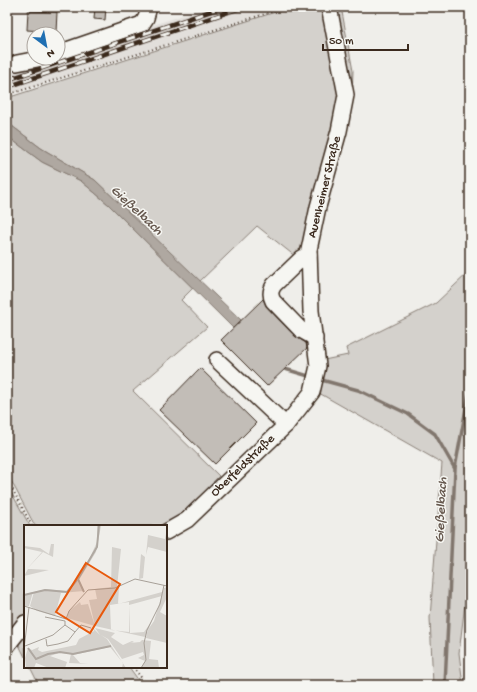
<svg xmlns="http://www.w3.org/2000/svg" width="477" height="692" viewBox="0 0 477 692" font-family="'Gochi Hand',sans-serif">
	<style>
		.built { fill: #e2dfdb }
		.green { fill: #d4d1cc; stroke: #887e75 }
		.water { fill: #afa8a1; stroke: #81766d }
		.lines { fill: none; stroke-linecap: round; stroke-linejoin: round }
		.stream { stroke: #81766d; stroke-width: 3.5 }
		.building { fill: #c2bdb7; stroke: #3b2a1e }
		.minor-casing { stroke: #3b2a1e; stroke-width: 18 }
		.path { stroke: #3b2a1e; stroke-width: 2; stroke-dasharray: 1 3; stroke-linecap: butt }
		.minor { stroke: #f6f6f2; stroke-width: 15 }
		.rail-casing { stroke: #3b2a1e; stroke-width: 4.5 }
		.rail { stroke: #f6f6f2; stroke-width: 3; stroke-dasharray: 9; stroke-linecap: butt }
		.labels { text-anchor: middle; dominant-baseline: central; stroke-width: 3; stroke-linejoin: round; paint-order: stroke }
		.street-label { font-size: 13px; fill: #3b2a1e; stroke: #f6f6f2 }
		.water-label { font-size: 14px; font-style: italic; fill: #64564c; stroke: #f6f6f2 }
		.inset-river { fill: none; stroke: #afa8a1; stroke-width: 2 }
		.inset-road { fill: none; stroke: #a7a098; stroke-width: 1 }
		.view { fill: #e8590c; fill-opacity: 0.15; stroke: #e8590c; stroke-width: 2 }
		.inset-edge { fill: none; stroke: #3b2a1e; stroke-width: 2 }
	</style>
	<rect width="100%" height="100%" fill="#efeeea"/>
	<filter id="ink" filterUnits="userSpaceOnUse"><feTurbulence type="fractalNoise" baseFrequency=".025" numOctaves="2"/><feDisplacementMap in="SourceGraphic" scale="8" xChannelSelector="R" yChannelSelector="G"/><feConvolveMatrix kernelMatrix="1 2 1 2 8 2 1 2 1" color-interpolation-filters="sRGB"/></filter>
	<g filter="url(#ink)">
		<!-- built -->
		<path class="built" d="M208,7H287L7,95V73Z"/>
		<!-- green -->
		<g class="green">
			<path d="M291,7H322L341,90L335,136L304,241L296,257L257,226L199,282L95,180L41,148L12,126L7,120V98Z"/>
			<path d="M337,7H359L342,12L353,71L352,98Z"/>
			<path d="M7,136L42,162L81,181L108,204L193,288L181,300L207,327L133,391L219,476L213,482L218,486L188,514L166,526H35L7,473Z"/>
			<path d="M470,271V562L459,653L463,685H433L430,618L442,463L319,393L324,360L348,355L346,348L436,303Z"/>
			<path d="M7,485L30,526H25V618L7,638Z"/>
			<path d="M25,627V657L15,637Z"/>
			<path d="M30,667H129L142,685H39Z"/>
		</g>
		<!-- water -->
		<path class="water" d="M7,120L12,126L41,148L95,180L241,320L233,328L108,204L81,181L42,162L7,136Z"/>
		<g class="lines">
			<!-- stream -->
			<g class="stream">
				<path d="M285,369L312,377"/>
				<path d="M318,379L358,390L408,414L435,434L455,469L445,685"/>
				<path d="M455,468L470,387"/>
			</g>
		</g>
		<!-- building -->
		<g class="building">
			<path d="M95,7H106L105,20L94,19Z"/>
			<path d="M28,11L57,12L56,32L27,30Z"/>
			<path d="M263,299L267,307L295,336L306,343L307,348L267,386L221,340Z"/>
			<path d="M200,368L256,423L215,464L159,410Z"/>
		</g>
		<g class="lines">
			<!-- minor casing -->
			<g class="minor-casing">
				<g id="minor">
					<path d="M58,53L142,24L146,18L149,7"/>
					<path d="M17,63L43,58"/>
					<path d="M309,254L302,258L274,285C270,291 270,295 273,301L301,330L315,338"/>
					<path d="M217,360L286,425"/>
					<path d="M166,532L187,520L286,425L312,392L318,366L311,311L309,250L318,207L339,131L346,95L329,7"/>
					<path d="M7,646L25,623"/>
				</g>
			</g>
			<!-- path -->
			<g class="path">
				<path d="M7,95L287,7"/>
				<path d="M7,479L32,526"/>
				<path d="M133,667L147,685"/>
			</g>
			<!-- minor -->
			<use href="#minor" class="minor"/>
			<!-- rail casing -->
			<g class="rail-casing">
				<g id="rail">
					<path d="M7,80L223,7"/>
					<path d="M7,87L243,7"/>
				</g>
			</g>
			<!-- rail -->
			<use href="#rail" class="rail"/>
		</g>
	</g>
	<g class="labels">
		<!-- street labels -->
		<g class="street-label">
			<text transform="translate(325 187) rotate(-76)">Auenheimer Straße</text>
			<text transform="translate(243 466) rotate(-44)">Oberfeldstraße</text>
		</g>
		<!-- water labels -->
		<g class="water-label">
			<text transform="translate(136 211) rotate(43)">Gießelbach</text>
			<text transform="translate(442 510) rotate(-87)">Gießelbach</text>
		</g>
	</g>
	<!-- overview -->
	<g transform="translate(24 525)">
		<rect width="143" height="143" fill="#efeeea"/>
		<path d="M73,0L77,1L72,27L55,55L60,66L37,68L31,91L13,86L6,81L10,67L22,64L43,66L62,41L73,17ZM143,3V27L124,22L122,30L124,10L141,14ZM27,19H30L29,32L19,27L2,45L18,27L0,23V21L16,23L25,29ZM88,22L97,24L93,62L95,61L94,79L138,67V71L105,80L106,108L120,107L128,96L121,112L71,101L65,75L73,74L71,64L87,62ZM105,77V107L87,105L86,80ZM117,29L121,32L119,53L115,54ZM4,44H7L25,45L0,51ZM143,62V72L136,87L143,91V118L122,113L123,106L130,96L140,63ZM9,67L5,81H0V70ZM56,77L57,80L64,79L71,101L43,93L45,86ZM69,103L76,110L71,103L91,108L87,112L99,120L108,116L110,117L106,118L116,117L118,115L127,116L125,134L134,135L135,143H117L121,136L114,133L120,130L119,127L98,134L84,114L77,110L83,114L102,143H98L99,138L86,122L49,130L56,138L64,139L45,138L47,129L35,128L26,131L43,137L41,143H25L12,138L10,143L2,142L1,133L4,123L8,125L15,122L14,125L18,127L52,120L55,114L70,106Z" fill="#d4d1cc" fill-rule="evenodd"/>
		<path class="inset-river" d="M60,67L54,54L73,22L75,0M0,70L21,65L43,67L53,55M4,123L12,134L24,129L36,127L49,129L87,121"/>
		<path class="inset-road" d="M0,81L42,94L45,86L64,65L91,63L111,54L143,61M41,100L51,107L57,100L67,103M22,114L23,121L34,119L44,116L51,107M1,121L29,110L41,100V96L21,92M0,124L5,82M117,143L122,135L120,118L123,105L136,79L140,60"/>
		<path class="view" d="M62,38L96,59L66,108L32,87Z"/>
		<rect width="143" height="143" class="inset-edge"/>
	</g>
	<!-- margin -->
	<rect width="477" height="692" fill="none" stroke="#f6f6f2" stroke-width="24"/>
	<rect x="12" y="12" width="453" height="668" fill="none" stroke="#3b2a1e" stroke-width="1.5" filter="url(#ink)"/>
	<!-- north arrow -->
	<g transform="translate(46 46) rotate(148)"><circle r="19" fill="#f6f6f2" stroke="#aba49d"/>
	<path d="M0-3L7 15L0 10L-7 15Z" fill="#1f6fb2"/>
	<text y="-6" font-size="11" font-weight="bold" text-anchor="middle" fill="#3b2a1e">N</text>
	</g>
	<!-- scale -->
	<path d="M323 44v6h85v-6" fill="none" stroke="#3b2a1e" stroke-width="2"/>
	<text x="329" y="44" font-size="12" fill="#3b2a1e" stroke="#f6f6f2" stroke-width="3" paint-order="stroke">50 m</text>
</svg>
